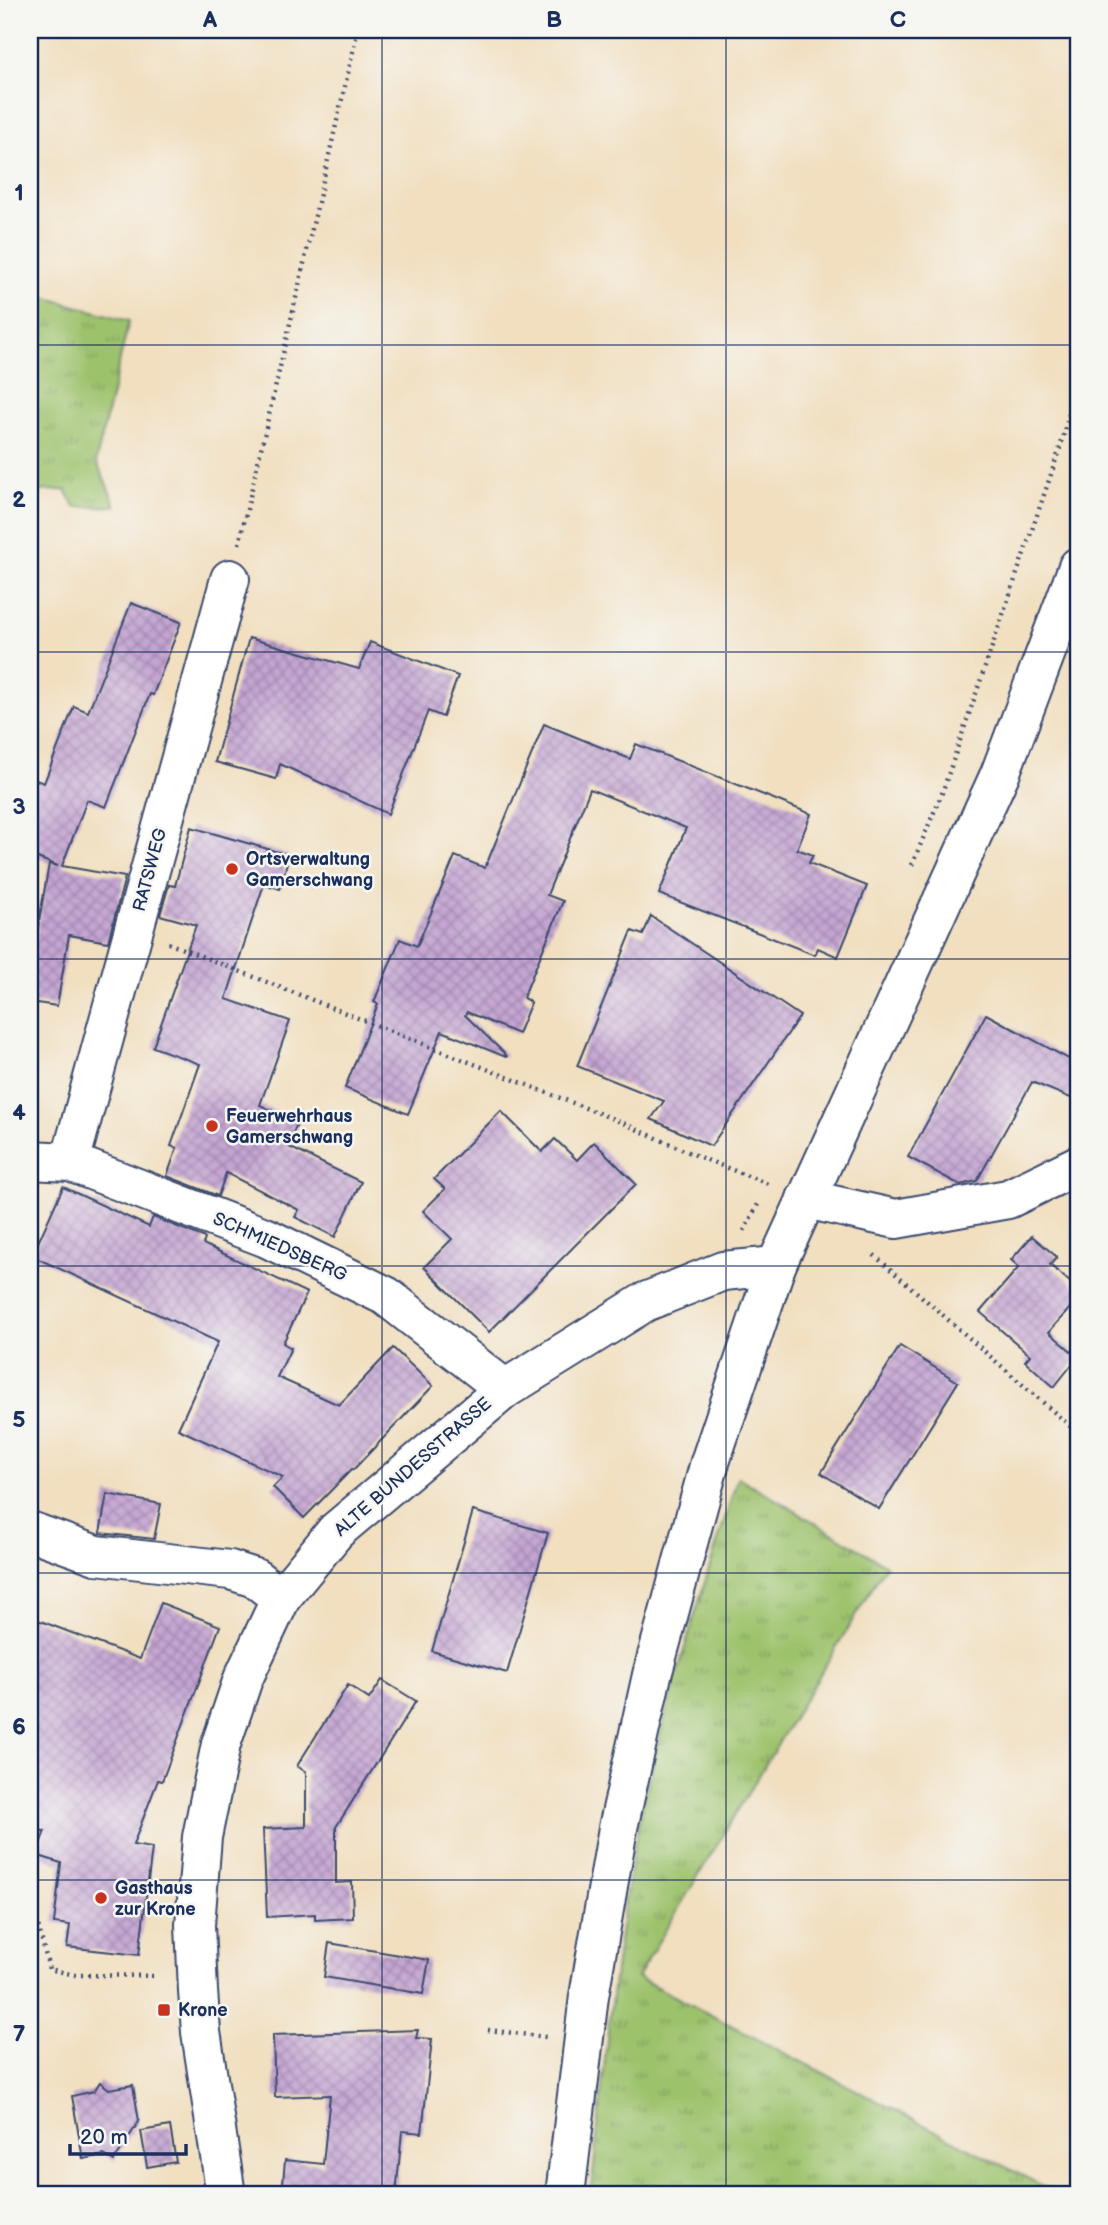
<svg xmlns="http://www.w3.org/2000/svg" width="1108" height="2225" viewBox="0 0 1108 2225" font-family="'Balsamiq Sans',sans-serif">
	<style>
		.grass { fill: url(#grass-tufts); stroke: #5c7865; stroke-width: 2 }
		.building { fill: url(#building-cross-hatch) }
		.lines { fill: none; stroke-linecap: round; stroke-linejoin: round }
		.minor-casing { stroke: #3b496d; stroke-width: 42 }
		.major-casing { stroke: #3b496d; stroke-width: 42 }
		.path { stroke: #3b496d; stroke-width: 4.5; stroke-dasharray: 2 5; stroke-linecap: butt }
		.minor { stroke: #fff; stroke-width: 38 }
		.major { stroke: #fff; stroke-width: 38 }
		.grid { fill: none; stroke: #1b2f5e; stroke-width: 2; stroke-opacity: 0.55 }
		.poi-dot { fill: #c8321e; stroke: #f6f6f2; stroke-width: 2.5 }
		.labels { text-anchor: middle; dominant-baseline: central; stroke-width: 5; stroke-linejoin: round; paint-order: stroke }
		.poi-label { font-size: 18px; font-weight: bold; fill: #1b2f5e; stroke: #f6f6f2; text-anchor: start }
		.street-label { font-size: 18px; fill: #1b2f5e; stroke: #f6f6f2 }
		.neatline { fill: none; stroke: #1b2f5e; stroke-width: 2.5 }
		.grid-label { font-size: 23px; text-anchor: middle; font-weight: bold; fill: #1b2f5e }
	</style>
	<defs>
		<pattern id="grass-tufts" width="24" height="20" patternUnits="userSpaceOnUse" patternTransform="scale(1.75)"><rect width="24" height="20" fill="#9dc26c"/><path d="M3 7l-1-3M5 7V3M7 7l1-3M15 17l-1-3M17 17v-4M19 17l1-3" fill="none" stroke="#7f9e5c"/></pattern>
		<pattern id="building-cross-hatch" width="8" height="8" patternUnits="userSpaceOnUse" patternTransform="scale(1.75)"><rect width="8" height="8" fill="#c5a5d2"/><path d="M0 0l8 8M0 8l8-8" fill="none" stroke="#9f87ae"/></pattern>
	</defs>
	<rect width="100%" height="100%" fill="#f6f6f2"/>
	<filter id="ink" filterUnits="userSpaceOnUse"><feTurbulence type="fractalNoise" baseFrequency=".0143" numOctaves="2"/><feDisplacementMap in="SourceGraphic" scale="14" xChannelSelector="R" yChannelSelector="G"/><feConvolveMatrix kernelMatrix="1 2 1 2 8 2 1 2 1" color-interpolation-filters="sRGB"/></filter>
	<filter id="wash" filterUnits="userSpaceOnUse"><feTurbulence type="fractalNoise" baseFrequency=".00686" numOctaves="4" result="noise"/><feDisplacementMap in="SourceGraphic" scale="28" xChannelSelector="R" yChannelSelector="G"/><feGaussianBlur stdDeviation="1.57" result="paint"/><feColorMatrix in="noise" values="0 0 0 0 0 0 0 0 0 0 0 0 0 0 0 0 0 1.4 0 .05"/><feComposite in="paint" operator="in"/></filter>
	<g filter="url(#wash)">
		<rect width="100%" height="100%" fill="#f1dfc0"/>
		<!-- grass -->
		<g class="grass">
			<path d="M30,293L129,321L96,461L116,506L75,507L66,490L30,491Z"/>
			<path d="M738,1477L886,1565L637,1977L1060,2195H591C604,2074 613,1953 637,1833C662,1712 701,1595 738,1477Z"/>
		</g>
		<g id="blocks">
			<!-- building -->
			<g class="building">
				<path d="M131,603L181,622L153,695L150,694L106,807L87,800L62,866L125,877L108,942L69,935L57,1006L30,1002V973L49,864L58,866L30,855V778L44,783L74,706L88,712Z"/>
				<path d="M249,638L359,669L370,642L458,676L443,717L428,711L388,814L280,764L276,779L215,762Z"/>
				<path d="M544,724L630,759L636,744L811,814L797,849L813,855L809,863L867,886L838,957L818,948L815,955L659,894L686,828L590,789L547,895L563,901L523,998L531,1002L518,1034L467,1012L465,1015L507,1056L506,1057L442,1031L408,1114L345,1088L378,1004L374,1002L400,939L417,946L455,856L485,868Z"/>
				<path d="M191,827L289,855L280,889L264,884L226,999L290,1021L260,1105L298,1122L287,1146L361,1182L335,1237L295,1217L299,1210L226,1173L218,1196L167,1176L177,1148L171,1146L200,1064L153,1047L196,925L160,915L169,885L175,886Z"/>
				<path d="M651,916L800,1016L711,1146L651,1119L664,1101L577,1066L632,931L643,935Z"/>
				<path d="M986,1014L1078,1064V1101L1032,1082L977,1181L960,1185L908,1157Z"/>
				<path d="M501,1111L542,1152L555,1139L577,1160L594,1142L636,1184L489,1332L424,1267L452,1239L423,1211L445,1189L434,1179Z"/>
				<path d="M63,1187L149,1227L153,1217L203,1237L205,1239L203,1244L307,1293L283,1343L291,1348L277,1377L339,1405L393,1348L433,1386L353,1470L352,1469L304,1518L273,1487L283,1477L178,1429L218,1342L32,1256Z"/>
				<path d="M1032,1236L1057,1257L1050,1265L1078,1289V1299L1049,1332L1078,1357L1054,1387L1025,1361L1030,1355L980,1312L1019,1267L1011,1260Z"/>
				<path d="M900,1346L958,1382L879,1509L821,1473Z"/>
				<path d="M107,1494L161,1504L154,1539L100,1533Z"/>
				<path d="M473,1511L548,1533L507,1673L432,1651Z"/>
				<path d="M161,1603L220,1626L162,1781L158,1780L133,1845L152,1848L139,1955L67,1947L70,1925L54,1923L61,1863L36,1855L45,1831L30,1830V1617L140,1659Z"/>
				<path d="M382,1680L416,1701L336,1827V1883L352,1882L353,1918L315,1920V1914L267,1917L263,1829L306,1827V1772L297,1766L348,1685L369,1699Z"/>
				<path d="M329,1943L429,1960L423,1994L324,1977Z"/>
				<path d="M418,2030L416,2038L432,2039L422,2133L402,2131L396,2195H282L285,2160L323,2164L330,2095L275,2097L273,2035Z"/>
				<path d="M100,2082L109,2089L133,2085L139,2121L114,2161L104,2155L83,2159L72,2096L94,2091Z"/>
				<path d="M170,2126L176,2162L147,2167L141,2131Z"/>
			</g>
		</g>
	</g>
	<g filter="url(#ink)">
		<use href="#blocks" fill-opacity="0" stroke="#3b496d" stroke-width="2"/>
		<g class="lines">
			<!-- minor casing -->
			<g class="minor-casing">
				<g id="minor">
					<path d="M30,1160L70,1162L267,1238L386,1296L505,1389"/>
					<path d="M70,1162L230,579"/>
					<path d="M806,1199L896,1219L1008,1199L1078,1165"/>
					<path d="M30,1531L96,1555L230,1570L255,1578L281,1598"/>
					<path d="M226,2195L201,2032L198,1991L195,1925L202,1837L221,1744L243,1679L281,1598L336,1531L505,1389L645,1302L723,1271L776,1266"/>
				</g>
			</g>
			<!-- major casing -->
			<g class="major-casing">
				<path id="major" d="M565,2195L589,1996L618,1828L652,1675L710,1462L776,1266L1000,774L1078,567"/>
			</g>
			<!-- path -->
			<g class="path">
				<path d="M239,544L358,30"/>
				<path d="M912,865L942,793L1060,448L1078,380"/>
				<path d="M168,943L616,1120L702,1158L768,1184"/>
				<path d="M744,1231L758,1204"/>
				<path d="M874,1255L1078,1433"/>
				<path d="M30,1892L49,1969L75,1975L158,1976"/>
				<path d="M488,2030L546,2037"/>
			</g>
			<!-- minor -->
			<use href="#minor" class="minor"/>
			<!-- major -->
			<use href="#major" class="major"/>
		</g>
	</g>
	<!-- grid -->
	<path class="grid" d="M382,30V2195M726,30V2195M30,345H1078M30,652H1078M30,959H1078M30,1266H1078M30,1573H1078M30,1880H1078"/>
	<!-- markers -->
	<g class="poi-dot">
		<circle cx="232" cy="869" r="7"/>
		<circle cx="212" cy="1126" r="7"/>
		<circle cx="101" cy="1898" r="7"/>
		<rect x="157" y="2003" width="14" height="14" rx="3.5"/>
	</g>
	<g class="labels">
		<!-- poi labels -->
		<g class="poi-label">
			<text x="246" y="859">Ortsverwaltung<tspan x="246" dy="21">Gamerschwang</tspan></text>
			<text x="226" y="1116">Feuerwehrhaus<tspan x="226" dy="21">Gamerschwang</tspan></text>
			<text x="115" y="1888">Gasthaus<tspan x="115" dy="21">zur Krone</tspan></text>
			<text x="178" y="2010">Krone</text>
		</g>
		<!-- street labels -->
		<g class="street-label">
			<text transform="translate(150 870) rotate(-75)">RATSWEG</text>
			<text transform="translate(280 1247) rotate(24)">SCHMIEDSBERG</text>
			<text transform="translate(413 1467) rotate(-41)">ALTE BUNDESSTRASSE</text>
		</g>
	</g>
	<!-- margin -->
	<rect width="1108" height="2225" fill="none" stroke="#f6f6f2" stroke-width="77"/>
	<!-- scale -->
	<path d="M70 2144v10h116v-10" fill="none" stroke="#1b2f5e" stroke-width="3.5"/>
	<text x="80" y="2144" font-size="21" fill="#1b2f5e" stroke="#f6f6f2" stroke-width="5" paint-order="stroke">20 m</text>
	<rect x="38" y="38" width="1032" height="2148" class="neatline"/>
	<g class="grid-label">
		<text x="210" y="27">A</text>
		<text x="554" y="27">B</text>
		<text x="898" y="27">C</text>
		<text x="19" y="200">1</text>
		<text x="19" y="507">2</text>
		<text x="19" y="814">3</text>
		<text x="19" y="1120">4</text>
		<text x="19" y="1427">5</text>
		<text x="19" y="1734">6</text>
		<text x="19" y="2041">7</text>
	</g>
</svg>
